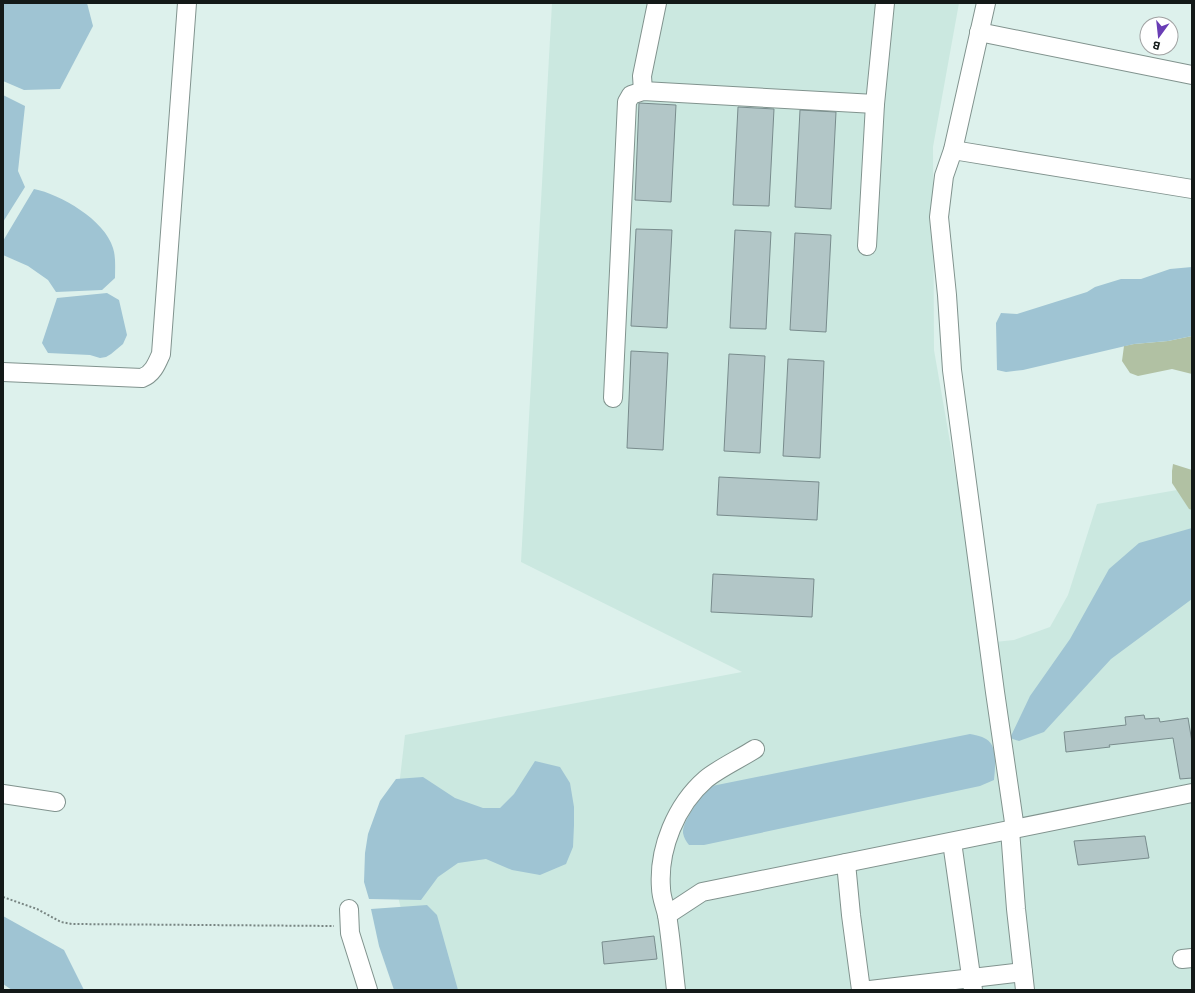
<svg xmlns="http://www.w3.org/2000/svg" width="1195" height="993" viewBox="0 0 1195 993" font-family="'IBM Plex Sans',sans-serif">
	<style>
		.built { fill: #cbe8e0 }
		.green { fill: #b1c1a3 }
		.water { fill: #9fc4d3 }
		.building { fill: #b2c6c7; stroke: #798c8d }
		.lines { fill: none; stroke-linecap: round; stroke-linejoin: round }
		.minor-casing { stroke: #81938e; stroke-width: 20 }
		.path { stroke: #788582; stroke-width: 2; stroke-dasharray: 2 2; stroke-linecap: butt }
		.minor { stroke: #fff; stroke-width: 18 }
	</style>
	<rect width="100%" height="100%" fill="#ddf1ec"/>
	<!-- built -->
	<path class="built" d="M552,3H959L933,147L934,350L985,643L1014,640L1050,627L1068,595L1097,504L1177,490L1192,489V990H421L390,864L405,735L742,672L521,562Z"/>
	<!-- green -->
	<g class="green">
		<path d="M1192,336V374L1172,369L1138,376L1130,373L1122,361L1124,346L1134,344L1168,341Z"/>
		<path d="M1173,464L1192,470V510L1189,509L1172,483V471Z"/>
	</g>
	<!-- water -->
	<g class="water">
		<path d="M3,3H87L93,26L60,89L24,90L3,81Z"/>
		<path d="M3,95L25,106L18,171L25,187L3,222Z"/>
		<path d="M34,189C60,194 105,220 113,248C116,257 115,268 115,278L102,290L56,292L48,280L28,266L3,255V241Z"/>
		<path d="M1192,267V336L1168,341L1134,344L1023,370L1006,372L997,370L996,323L1001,313L1017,314L1087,292L1095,287L1121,279H1141L1170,269Z"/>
		<path d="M107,293L119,300L127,335L123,344L111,354L106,357L100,358L90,355L48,353L42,343L57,298Z"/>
		<path d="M1192,528V599L1111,659L1044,732L1019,741L1010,738L1030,696L1070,639L1109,569L1139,543Z"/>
		<path d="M970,734C975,735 981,736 986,739C998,745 995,769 994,780L980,786L704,845H689C686,841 684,838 683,833C682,821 701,798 707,787Z"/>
		<path d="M535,761L560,767L570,783L574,807V825L573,847L566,864L540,875L512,870L486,859L458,863L438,877L421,900L369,899L364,882L365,853L368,834L380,801L396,779L423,777L455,798L483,808H500L514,794Z"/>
		<path d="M427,905L437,915L458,990H394L379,946L371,909Z"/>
		<path d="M3,916L64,950L84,990H12L3,984Z"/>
	</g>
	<!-- building -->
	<g class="building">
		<path d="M639,103L676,105L671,202L635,200Z"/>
		<path d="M738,107L774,109L769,206L733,205Z"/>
		<path d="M800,110L836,112L831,209L795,207Z"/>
		<path d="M636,229L672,230L667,328L631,326Z"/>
		<path d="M735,230L771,232L766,329L730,328Z"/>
		<path d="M795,233L831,235L826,332L790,330Z"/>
		<path d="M631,351L668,353L663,450L627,448Z"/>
		<path d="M729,354L765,356L760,453L724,451Z"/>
		<path d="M788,359L824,361L820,458L783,456Z"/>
		<path d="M719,477L819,482L817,520L717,515Z"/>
		<path d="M713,574L814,579L812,617L711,612Z"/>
		<path d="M1144,715L1145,719L1159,718L1160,722L1188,718L1192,742V778L1180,779L1173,738L1109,745L1110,747L1066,752L1064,732L1126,725L1125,717Z"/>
		<path d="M1145,836L1149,858L1078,865L1074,841Z"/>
		<path d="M654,936L657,959L604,964L602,942Z"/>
	</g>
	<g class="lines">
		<!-- minor casing -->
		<g class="minor-casing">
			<g id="minor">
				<path d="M986,3L953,150L944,176L939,217L947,295L952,370L995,692L1015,829"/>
				<path d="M979,32L1192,75"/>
				<path d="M643,91L642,76L657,3"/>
				<path d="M953,150L1192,189"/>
				<path d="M867,246L875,104L885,3"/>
				<path d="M3,372L142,378C153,374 157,363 161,354L187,3"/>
				<path d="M613,398L627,102L631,95L643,91L875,104"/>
				<path d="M3,794L56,802"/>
				<path d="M1010,830L1016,909L1025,990"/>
				<path d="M952,842L973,990"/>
				<path d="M846,863L851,915L861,990"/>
				<path d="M349,909L350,933L368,990"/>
				<path d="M667,915L702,892L1192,793"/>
				<path d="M1182,959L1192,958"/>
				<path d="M676,990C673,965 671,939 667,915C665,906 661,897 661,888C658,849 676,805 706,779C718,769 741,758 755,749"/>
				<path d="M870,990L1023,972"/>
			</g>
		</g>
		<!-- path -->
		<path class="path" d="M3,897L37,909L61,922L72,924L334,926"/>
		<!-- minor -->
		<use href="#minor" class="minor"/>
	</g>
	<!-- border -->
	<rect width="1195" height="993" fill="none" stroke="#131918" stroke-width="8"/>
	<!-- north arrow -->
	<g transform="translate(1159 36) rotate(195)"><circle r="19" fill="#ffffff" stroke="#a1a3a3"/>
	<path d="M0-3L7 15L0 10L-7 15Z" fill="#693db5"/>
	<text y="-6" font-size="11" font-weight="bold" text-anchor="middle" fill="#131918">B</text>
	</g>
</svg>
